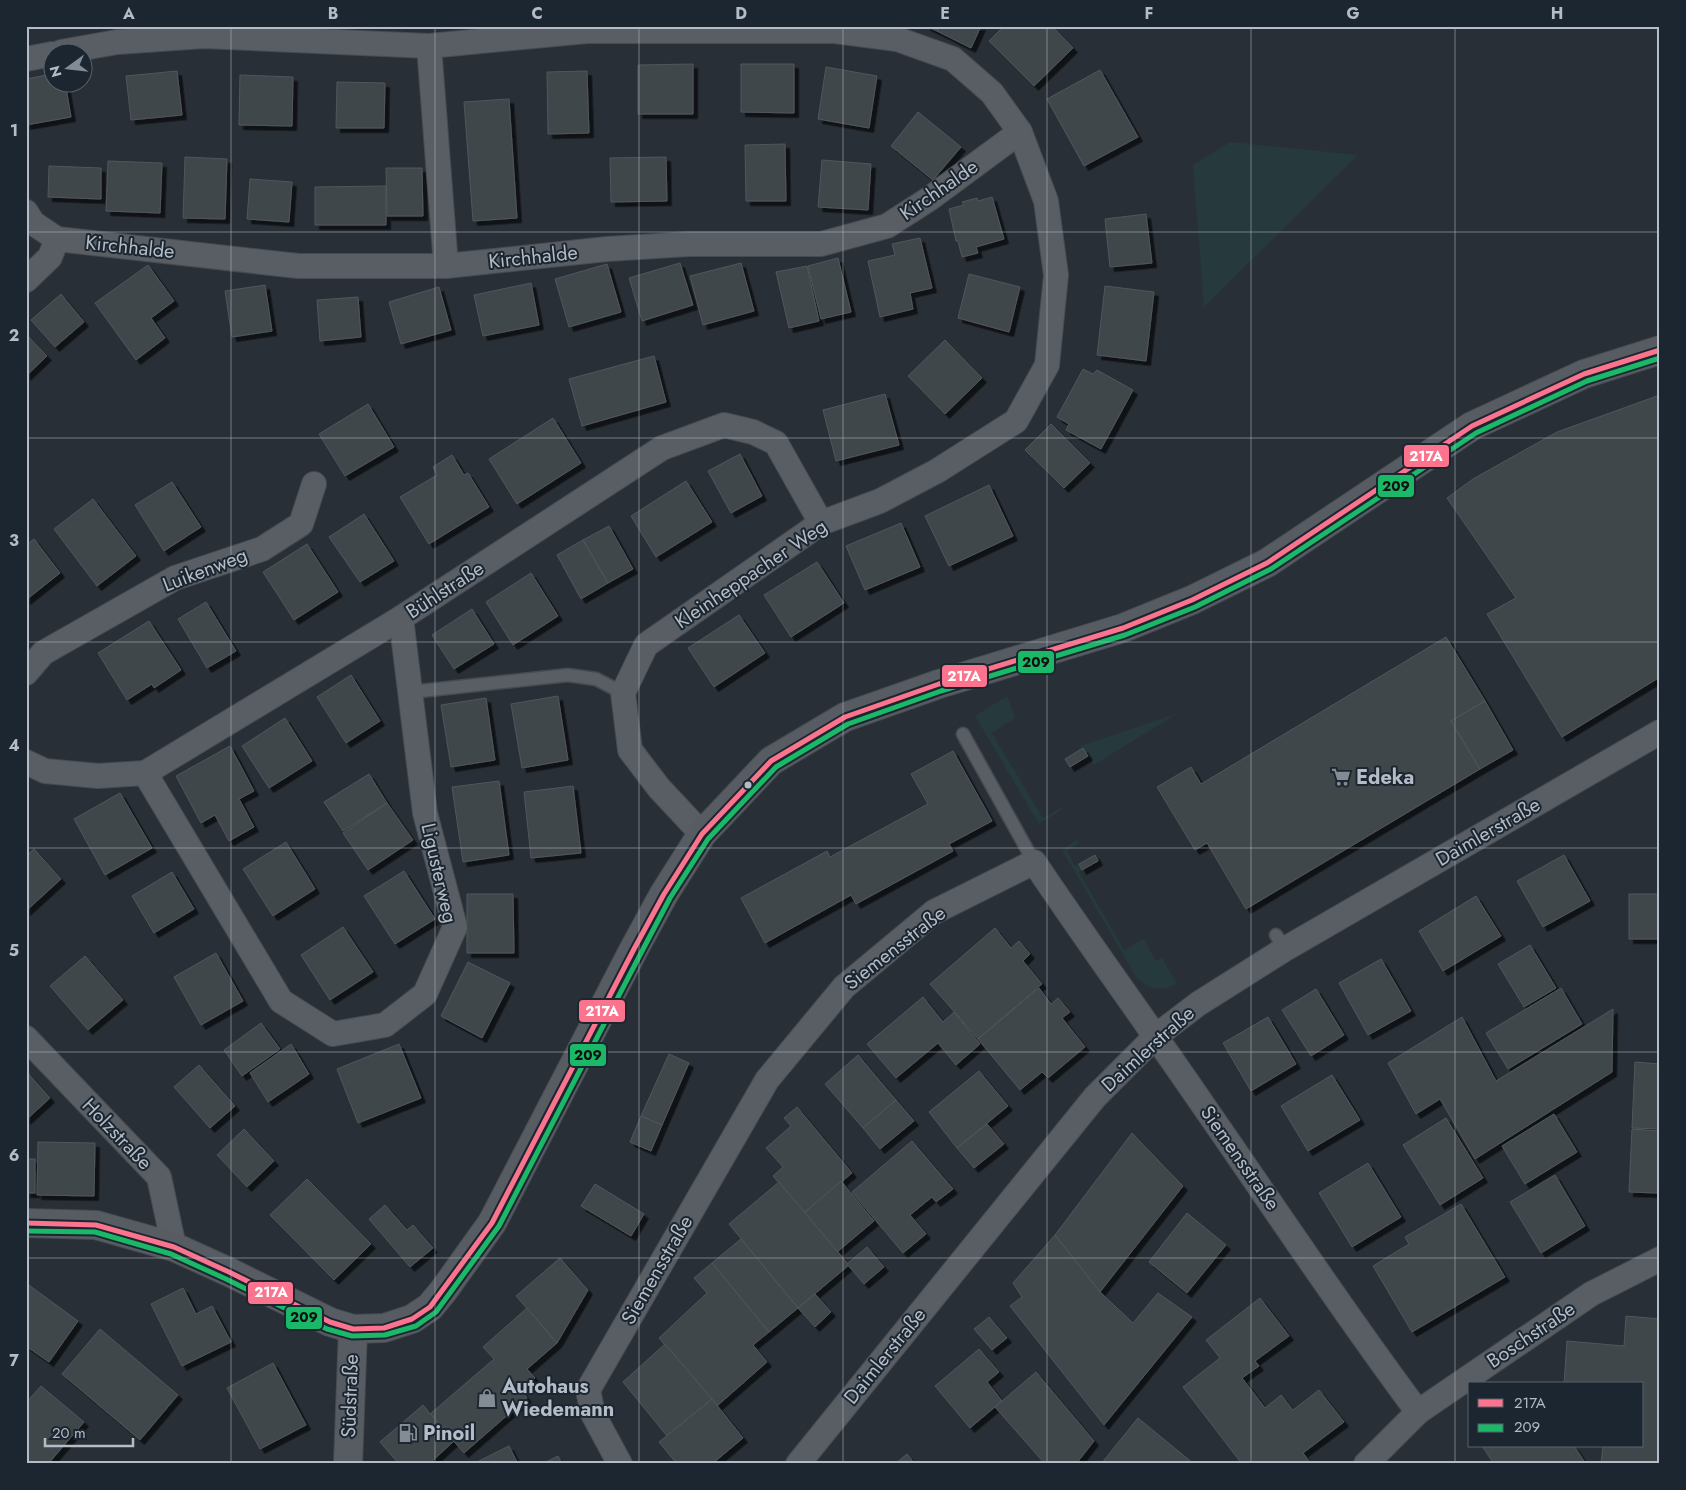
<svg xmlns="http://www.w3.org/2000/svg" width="1686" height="1490" viewBox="0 0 1686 1490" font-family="Jost,sans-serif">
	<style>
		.green { fill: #26393c }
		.building { fill: #41464c; stroke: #51565d; filter: url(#shadow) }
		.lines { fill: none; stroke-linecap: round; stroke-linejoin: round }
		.lane-casing { stroke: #474b51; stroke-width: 15 }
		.street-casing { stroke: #474b51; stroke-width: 26 }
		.secondary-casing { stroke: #474b51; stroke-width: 30 }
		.lane { stroke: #595e64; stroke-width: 12 }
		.street { stroke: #595e64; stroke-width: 24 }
		.secondary { stroke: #575c63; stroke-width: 28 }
		.bus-1-casing { stroke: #1c2631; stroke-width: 9 }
		.bus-2-casing { stroke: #1c2631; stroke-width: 9 }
		.bus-1 { stroke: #fc738d; stroke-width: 5 }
		.bus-2 { stroke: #1ab867; stroke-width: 5 }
		.grid { fill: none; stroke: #b3bcc7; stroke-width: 1; stroke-opacity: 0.55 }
		.bus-dot { fill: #b3bcc7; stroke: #1c2631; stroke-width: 2 }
		.labels { text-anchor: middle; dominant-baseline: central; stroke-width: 4; stroke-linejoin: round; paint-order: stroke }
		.street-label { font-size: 20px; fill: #b3bcc7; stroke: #1c2631 }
		.poi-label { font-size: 20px; font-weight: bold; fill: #b3bcc7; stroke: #1c2631; text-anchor: start }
		.line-badge { stroke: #1c2631; stroke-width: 2 }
		.badge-label { font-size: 14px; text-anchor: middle; font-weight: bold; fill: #fff }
		.pale-badge-label { font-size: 14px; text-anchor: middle; font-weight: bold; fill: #111 }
		.neatline { fill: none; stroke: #b3bcc7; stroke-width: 2 }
		.grid-label { font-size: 16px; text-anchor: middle; font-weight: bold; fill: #b3bcc7 }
	</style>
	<defs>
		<filter id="shadow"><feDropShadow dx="4.5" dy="4.5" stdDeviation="0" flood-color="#0009"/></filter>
	</defs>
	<rect width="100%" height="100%" fill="#292f36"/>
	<!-- green -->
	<g class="green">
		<path d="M1230,142L1358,155L1204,307L1193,165Z"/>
		<path d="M1007,696L1015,718L992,733L1043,818L1062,807L1063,809L1039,824L975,716Z"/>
		<path d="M1178,713L1094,765L1081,746Z"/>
		<path d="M1076,840L1079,843L1067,851L1075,866L1079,864L1082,870L1079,872L1124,950L1144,939L1156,961L1162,958L1177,984C1161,992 1150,990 1137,978L1062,850Z"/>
	</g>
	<!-- building -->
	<g class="building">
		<path d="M926,26H939L937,31Z"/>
		<path d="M939,26H981L971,48L937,31Z"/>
		<path d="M1004,26H1052L1073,48L1034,86L989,41Z"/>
		<path d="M693,64V114H638V65Z"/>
		<path d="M741,64H794V113L741,112Z"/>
		<path d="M826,67L877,76L869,128L818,119Z"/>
		<path d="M1100,70L1138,137L1084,166L1047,99Z"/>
		<path d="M177,71L182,115L131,120L126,76Z"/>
		<path d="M587,71L589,133L548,134L547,72Z"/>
		<path d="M52,74V82H65L71,117L26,125V79Z"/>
		<path d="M240,75L293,77L292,126L239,125Z"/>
		<path d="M337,82L385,83L384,128H336Z"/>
		<path d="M509,99L517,218L473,221L464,102Z"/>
		<path d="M918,112L961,147L933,180L891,146Z"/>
		<path d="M785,144L786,201H746L745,145Z"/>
		<path d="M185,157L227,159L225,219L183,218Z"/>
		<path d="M666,157L667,201L611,202L610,158Z"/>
		<path d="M822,160L871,164L868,210L818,207Z"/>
		<path d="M108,161L162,163L160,213L106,211Z"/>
		<path d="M49,166L101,168V199L48,197Z"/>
		<path d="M386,168H422L423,216H387Z"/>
		<path d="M250,179L292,182L289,222L247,219Z"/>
		<path d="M386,186V225H315V187Z"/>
		<path d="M992,197L1004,239L976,247L978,253L962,257L958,241H956L949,209L964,205L962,202L977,198L978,201Z"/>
		<path d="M1146,214L1152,263L1110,267L1105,219Z"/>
		<path d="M920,238L932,288L910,293L913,309L880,317L868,261L895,255L892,244Z"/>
		<path d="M838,258L851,312L821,319L808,266Z"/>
		<path d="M680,263L693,305L642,321L629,278Z"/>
		<path d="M741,263L754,311L703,325L690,276Z"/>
		<path d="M607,264L621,312L569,327L555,279Z"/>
		<path d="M148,265L174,301L151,318L165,338L136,360L95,303Z"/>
		<path d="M807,266L819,321L789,328L776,272Z"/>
		<path d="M969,274L1020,287L1009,332L958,318Z"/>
		<path d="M531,283L539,325L483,336L474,295Z"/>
		<path d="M265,285L272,331L232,337L225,291Z"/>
		<path d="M1105,286L1154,292L1146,361L1097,355Z"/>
		<path d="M439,287L451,330L401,344L389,302Z"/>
		<path d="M61,294L84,322L55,347L31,320Z"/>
		<path d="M358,297L361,337L320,341L317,300Z"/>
		<path d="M26,334L47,356L26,376Z"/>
		<path d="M945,340L982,378L945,414L908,376Z"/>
		<path d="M654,356L666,402L582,426L569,379Z"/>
		<path d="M1083,369L1093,374L1097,370L1133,390L1101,449L1066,430L1069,424L1057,417Z"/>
		<path d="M885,394L899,445L836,461L823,410Z"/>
		<path d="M1660,395V677L1562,737L1487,614L1516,598L1447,498L1473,479L1557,432Z"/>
		<path d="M368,404L394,447L345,476L319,434Z"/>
		<path d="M553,418L581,463L517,504L489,459Z"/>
		<path d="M1051,424L1090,463L1064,488L1025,450Z"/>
		<path d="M740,454L762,496L731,513L708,471Z"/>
		<path d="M452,455L464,475L468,473L489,507L429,544L400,497L437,475L433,467Z"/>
		<path d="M686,481L712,522L656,557L631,516Z"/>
		<path d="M172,482L201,527L164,551L135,505Z"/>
		<path d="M989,485L1013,536L949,566L925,516Z"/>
		<path d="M93,499L136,556L97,586L54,529Z"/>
		<path d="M364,514L394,561L360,582L329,537Z"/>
		<path d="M901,523L920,567L865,590L846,546Z"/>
		<path d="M609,526L633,569L608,583L583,540Z"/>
		<path d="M34,539L60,573L26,600V545Z"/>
		<path d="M583,540L608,583L581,599L557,555Z"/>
		<path d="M307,544L338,592L294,620L263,572Z"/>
		<path d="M817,562L844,603L791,637L764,595Z"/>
		<path d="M531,573L558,616L513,645L486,602Z"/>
		<path d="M206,602L236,651L207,668L178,619Z"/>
		<path d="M472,609L494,644L454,669L432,635Z"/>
		<path d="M739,615L765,653L714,687L688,648Z"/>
		<path d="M149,621L181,670L154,688L152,684L127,700L98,653Z"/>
		<path d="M1446,637L1485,701L1451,721L1480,769L1246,909L1207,843L1195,850L1157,787L1191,767L1201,784Z"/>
		<path d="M351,675L380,721L346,743L317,697Z"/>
		<path d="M558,696L568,760L522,768L511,704Z"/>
		<path d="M486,698L495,760L451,767L441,705Z"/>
		<path d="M1485,701L1513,750L1480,769L1451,721Z"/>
		<path d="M285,718L312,761L269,788L242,746Z"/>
		<path d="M230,746L254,791L239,799L254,827L229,841L215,815L201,823L176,776Z"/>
		<path d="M1083,748L1088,756L1070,767L1065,759Z"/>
		<path d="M953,751L992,821L949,844L953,851L856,904L851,895L765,943L741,898L827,851L830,857L928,804L911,774Z"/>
		<path d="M369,774L387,803L343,831L324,802Z"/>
		<path d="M499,781L509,855L463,862L452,787Z"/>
		<path d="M573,786L581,853L531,858L524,792Z"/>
		<path d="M120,793L152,848L105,875L74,819Z"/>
		<path d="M387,803L413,840L368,870L343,833Z"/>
		<path d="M286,842L315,889L273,916L243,869Z"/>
		<path d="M34,849L61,879L26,911V856Z"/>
		<path d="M1095,855L1098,861L1082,870L1079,864Z"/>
		<path d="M1564,855L1590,901L1543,927L1517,881Z"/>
		<path d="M404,871L435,919L395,944L364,896Z"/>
		<path d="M172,872L194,909L154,933L132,896Z"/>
		<path d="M467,894H513L514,953H467Z"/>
		<rect x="1629" y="894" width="31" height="45"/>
		<path d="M1476,896L1501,936L1443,971L1419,931Z"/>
		<path d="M343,927L373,972L330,1000L301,955Z"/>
		<path d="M995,928L1011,948L1019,941L1030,954L1023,961L1042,984L978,1039L930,984Z"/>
		<path d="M1530,945L1556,988L1524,1007L1498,964Z"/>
		<path d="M216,953L243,1001L201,1025L174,977Z"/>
		<path d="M85,956L123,1000L88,1030L50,986Z"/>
		<path d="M1381,959L1411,1011L1368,1035L1339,983Z"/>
		<path d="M468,962L510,983L482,1038L441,1016Z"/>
		<path d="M1039,988L1051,1004L1058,998L1070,1012L1062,1018L1085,1047L1048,1078L1042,1072L1020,1090L978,1039Z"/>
		<path d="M1561,988L1582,1024L1508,1069L1486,1033Z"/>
		<path d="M1316,989L1344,1035L1311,1056L1282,1010Z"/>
		<path d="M923,997L943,1022L954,1012L980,1044L956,1065L938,1043L896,1078L867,1044Z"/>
		<path d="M1613,1009L1612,1072L1475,1159L1440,1099L1416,1114L1388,1063L1462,1017L1496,1081Z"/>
		<path d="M1268,1017L1296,1064L1251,1091L1223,1043Z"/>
		<path d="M261,1023L280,1049L242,1076L224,1050Z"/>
		<path d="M291,1044L309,1074L268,1102L250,1073Z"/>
		<path d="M399,1044L421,1098L358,1123L337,1069Z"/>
		<path d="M669,1054L689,1063L662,1125L641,1116Z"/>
		<path d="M858,1055L896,1100L863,1128L825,1084Z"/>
		<path d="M1635,1062L1660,1064V1129L1632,1128Z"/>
		<path d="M199,1065L235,1106L210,1128L174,1087Z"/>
		<path d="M26,1071L50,1098L26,1120Z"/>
		<path d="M979,1071L1008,1106L957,1148L929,1112Z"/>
		<path d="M1332,1075L1360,1120L1308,1151L1281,1106Z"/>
		<path d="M896,1100L914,1121L880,1149L863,1128Z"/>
		<path d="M797,1107L852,1173L804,1213L773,1176L783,1167L766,1148L791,1126L784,1118Z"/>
		<path d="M1554,1114L1577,1152L1525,1184L1502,1146Z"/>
		<path d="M641,1116L662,1125L651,1151L630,1142Z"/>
		<path d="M1446,1118L1483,1178L1440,1205L1403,1145Z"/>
		<path d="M987,1124L1004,1144L974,1168L957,1148Z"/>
		<path d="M244,1129L274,1161L247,1187L217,1155Z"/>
		<path d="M1632,1129L1660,1131V1177L1657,1193L1629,1192Z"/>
		<path d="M1132,1133L1183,1186L1100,1292L1055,1235Z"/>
		<path d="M912,1141L953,1189L936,1202L932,1197L910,1215L926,1234L903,1253L852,1192Z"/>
		<path d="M38,1142L95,1143L94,1196L37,1195Z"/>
		<rect x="26" y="1159" width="9" height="34"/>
		<path d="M1368,1163L1401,1217L1352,1247L1319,1193Z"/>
		<path d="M1555,1175L1585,1226L1541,1253L1510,1202Z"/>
		<path d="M307,1179L371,1244L334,1280L270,1215Z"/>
		<path d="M841,1181L874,1221L837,1252L804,1213Z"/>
		<path d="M779,1182L849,1265L798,1308L729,1224Z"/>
		<path d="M595,1184L644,1214L631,1236L581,1206Z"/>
		<path d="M1461,1204L1505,1277L1412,1332L1373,1266L1409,1244L1405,1237Z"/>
		<path d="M385,1205L407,1230L413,1225L433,1248L410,1267L369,1219Z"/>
		<path d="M1187,1213L1226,1245L1187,1293L1149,1262Z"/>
		<path d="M1055,1235L1100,1292L1133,1323L1158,1293L1192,1317L1104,1425L1010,1306L1022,1297L1013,1283Z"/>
		<path d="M741,1239L798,1308L769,1332L712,1263Z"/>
		<path d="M867,1247L884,1267L864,1284L847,1264Z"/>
		<path d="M560,1258L588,1290L557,1343L516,1296Z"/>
		<path d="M712,1263L769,1332L753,1345L767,1362L717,1406L659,1338L707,1293L694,1278Z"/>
		<path d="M26,1283L78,1321L49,1362L26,1346Z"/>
		<path d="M183,1288L196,1314L212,1306L231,1342L182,1366L151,1304Z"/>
		<path d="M815,1294L831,1312L815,1327L798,1308Z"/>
		<path d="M1260,1298L1289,1336L1255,1361L1259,1366L1242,1378L1265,1408L1281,1395L1293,1410L1319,1390L1344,1422L1303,1453L1309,1461L1305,1464H1242L1183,1387L1220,1358L1206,1340Z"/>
		<path d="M527,1308L557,1343L527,1369L535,1378L521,1390L527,1398L464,1453L430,1414L494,1359L483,1347Z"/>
		<path d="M1626,1316L1660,1319V1464H1601L1603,1446H1642V1384H1564L1567,1341L1624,1346Z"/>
		<path d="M989,1317L1007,1338L992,1350L974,1329Z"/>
		<path d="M100,1329L178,1395L140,1440L62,1374Z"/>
		<path d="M665,1344L712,1399L667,1436L623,1382Z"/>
		<path d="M979,1349L999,1372L987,1382L1002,1401L970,1428L935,1386Z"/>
		<path d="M273,1363L306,1425L260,1449L227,1388Z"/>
		<path d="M1036,1372L1094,1441L1076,1464H1045L995,1407Z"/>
		<path d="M41,1386L84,1422L48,1464H26V1403Z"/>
		<path d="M712,1399L743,1438L712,1464H677L659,1442Z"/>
		<path d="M423,1405L454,1441L429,1464H399L380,1442Z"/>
		<path d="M1138,1418L1194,1464H1101Z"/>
		<path d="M509,1446L518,1464H476L475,1463Z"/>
		<path d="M1482,1446H1574L1586,1464H1494Z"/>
		<path d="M907,1454L915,1464H895Z"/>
		<path d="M558,1456L562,1464H542Z"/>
	</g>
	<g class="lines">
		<!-- lane casing -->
		<g class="lane-casing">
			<g id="lane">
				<path d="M411,692L568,675L596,679L623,693"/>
				<path d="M963,734L1034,862"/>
				<path d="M1276,935L1285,949"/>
			</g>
		</g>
		<!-- street casing -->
		<g class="street-casing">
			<g id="street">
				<path d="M429,46L446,266"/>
				<path d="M61,52L117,42L204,36L429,46L587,31H835L897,39L953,59L992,93L1020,132L1046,201L1056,275L1047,365L1016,421L937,471L880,501L821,523L646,645L623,693L630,750L659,788L702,834"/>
				<path d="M26,59L52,54"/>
				<path d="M26,212L33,223L57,239L298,266H446L607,249L689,244H821L887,226L929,199L1020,132"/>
				<path d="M26,280L50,257L57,239"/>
				<path d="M26,673L43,653L175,578L262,549L301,524L314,484"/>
				<path d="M26,762L45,771L98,776L145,773L401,618L662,448L724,425L753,432L776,443L821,523"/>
				<path d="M145,773L281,1001L333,1034L385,1025L425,994L455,927L425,813L401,618"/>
				<path d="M26,1038L159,1177L174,1247"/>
				<path d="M620,1464L593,1414L588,1390L767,1080L844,987L934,912L1034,862C1089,944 1147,1023 1203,1105C1274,1207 1343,1312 1418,1412"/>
				<path d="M798,1464L1095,1097L1156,1036L1198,1004L1285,949L1660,732"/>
				<path d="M1366,1464L1418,1412L1591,1294L1660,1259"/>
			</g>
		</g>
		<!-- secondary casing -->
		<g class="secondary-casing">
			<g id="secondary">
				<path d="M26,1223L96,1225L174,1247L229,1272L330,1322L353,1329L384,1328L412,1319L430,1307L444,1290L492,1223L634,949L664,894L702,834L771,761L845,717L939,684L1123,628L1192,600L1267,563L1472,426L1584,374L1660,350"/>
				<path d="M348,1464L353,1329"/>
			</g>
		</g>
		<!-- lane -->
		<use href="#lane" class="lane"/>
		<!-- street -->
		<use href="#street" class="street"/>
		<!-- secondary -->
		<use href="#secondary" class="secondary"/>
		<!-- bus-1 casing -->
		<g class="bus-1-casing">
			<path id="bus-1" d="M26,1223L96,1225L174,1247L229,1272L330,1322L353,1329L384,1328L412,1319L430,1307L492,1223L634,949L664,894L702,834L771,761L845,717L939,684L1123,628L1192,600L1267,563L1472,426L1584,374L1660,350"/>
		</g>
		<!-- bus-2 casing -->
		<g class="bus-2-casing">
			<path id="bus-2" d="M26,1231L95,1232L171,1254L226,1279L327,1329L352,1336L385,1335L416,1326L436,1312L499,1226L641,953L670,898L708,839L776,767L848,724L941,691L1125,635L1195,607L1271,569L1476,433L1587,381L1660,358"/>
		</g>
		<!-- bus-1 -->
		<use href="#bus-1" class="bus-1"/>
		<!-- bus-2 -->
		<use href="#bus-2" class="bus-2"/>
	</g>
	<!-- grid -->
	<path class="grid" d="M231,26V1464M435,26V1464M639,26V1464M843,26V1464M1047,26V1464M1251,26V1464M1455,26V1464M26,232H1660M26,438H1660M26,642H1660M26,848H1660M26,1052H1660M26,1258H1660"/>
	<!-- icons -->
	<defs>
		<g id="supermarket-bare" transform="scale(1.5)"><path d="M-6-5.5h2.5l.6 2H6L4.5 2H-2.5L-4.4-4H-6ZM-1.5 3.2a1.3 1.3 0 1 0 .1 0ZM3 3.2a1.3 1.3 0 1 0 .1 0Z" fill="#838b94" stroke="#1c2631" stroke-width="2.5" paint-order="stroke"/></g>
		<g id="shop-bare" transform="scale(1.5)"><path d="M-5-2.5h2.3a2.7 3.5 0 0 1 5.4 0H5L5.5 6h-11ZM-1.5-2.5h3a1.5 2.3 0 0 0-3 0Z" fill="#838b94" stroke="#1c2631" stroke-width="2.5" paint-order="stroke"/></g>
		<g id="fuel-bare" transform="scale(1.5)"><path d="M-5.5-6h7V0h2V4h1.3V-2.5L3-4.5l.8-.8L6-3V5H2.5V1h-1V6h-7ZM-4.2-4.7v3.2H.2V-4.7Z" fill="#838b94" stroke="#1c2631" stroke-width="2.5" paint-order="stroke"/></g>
	</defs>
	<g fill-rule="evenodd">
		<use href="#supermarket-bare" x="1341" y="777"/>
		<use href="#shop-bare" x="487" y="1398"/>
		<use href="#fuel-bare" x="408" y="1433"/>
	</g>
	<!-- markers -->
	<circle class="bus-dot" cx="748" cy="785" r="4.5"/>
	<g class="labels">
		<!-- street labels -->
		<g class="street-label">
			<text transform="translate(939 190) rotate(-35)">Kirchhalde</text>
			<text transform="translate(130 247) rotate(6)">Kirchhalde</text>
			<text transform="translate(533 257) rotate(-6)">Kirchhalde</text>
			<text transform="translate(205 570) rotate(-21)">Luikenweg</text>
			<text transform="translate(751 574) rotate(-34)">Kleinheppacher Weg</text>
			<text transform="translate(445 590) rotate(-33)">Bühlstraße</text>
			<text transform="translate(1488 832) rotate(-30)">Daimlerstraße</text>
			<text transform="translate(439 873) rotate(77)">Ligusterweg</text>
			<text transform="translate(895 948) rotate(-38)">Siemensstraße</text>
			<text transform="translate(1148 1049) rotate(-42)">Daimlerstraße</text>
			<text transform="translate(117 1134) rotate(46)">Holzstraße</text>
			<text transform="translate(1240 1158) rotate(55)">Siemensstraße</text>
			<text transform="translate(657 1270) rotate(-60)">Siemensstraße</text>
			<text transform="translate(1531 1335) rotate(-34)">Boschstraße</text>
			<text transform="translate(885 1356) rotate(-51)">Daimlerstraße</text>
			<text transform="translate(350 1396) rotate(-88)">Südstraße</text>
		</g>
		<!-- poi labels -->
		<g class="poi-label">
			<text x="1356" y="777">Edeka</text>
			<text x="502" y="1386">Autohaus<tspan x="502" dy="23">Wiedemann</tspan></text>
			<text x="423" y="1433">Pinoil</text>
		</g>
	</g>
	<g class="line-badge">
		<rect x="1403" y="444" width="47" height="24" rx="5" fill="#fc738d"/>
		<rect x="1377" y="474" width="38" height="24" rx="5" fill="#1ab867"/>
		<rect x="1017" y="650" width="38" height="24" rx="5" fill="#1ab867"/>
		<rect x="941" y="664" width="47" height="24" rx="5" fill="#fc738d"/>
		<rect x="578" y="999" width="48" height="24" rx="5" fill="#fc738d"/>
		<rect x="569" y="1043" width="38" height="24" rx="5" fill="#1ab867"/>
		<rect x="247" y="1281" width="47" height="24" rx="5" fill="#fc738d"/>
		<rect x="285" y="1306" width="38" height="24" rx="5" fill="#1ab867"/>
	</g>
	<g class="badge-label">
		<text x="1426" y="461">217A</text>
		<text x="964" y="681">217A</text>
		<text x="602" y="1016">217A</text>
		<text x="271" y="1297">217A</text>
	</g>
	<g class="pale-badge-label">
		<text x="1396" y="491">209</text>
		<text x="1036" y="667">209</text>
		<text x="588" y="1060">209</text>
		<text x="304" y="1322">209</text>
	</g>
	<!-- border -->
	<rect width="1686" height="1490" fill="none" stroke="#1c2631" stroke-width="55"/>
	<!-- legend -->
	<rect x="1468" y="1382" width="175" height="65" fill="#1c2631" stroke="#58626d"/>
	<rect x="1478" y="1399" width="25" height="8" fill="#fc738d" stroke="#58626d"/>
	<text x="1514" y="1408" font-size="15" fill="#b3bcc7">217A</text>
	<rect x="1478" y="1424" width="25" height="8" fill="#1ab867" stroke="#58626d"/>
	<text x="1514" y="1432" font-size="15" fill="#b3bcc7">209</text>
	<!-- north arrow -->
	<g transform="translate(68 68) rotate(255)"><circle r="24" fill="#1c2631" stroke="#58626d"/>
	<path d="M0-4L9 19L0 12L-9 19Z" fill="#838b94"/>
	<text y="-8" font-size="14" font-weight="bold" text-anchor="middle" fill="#b3bcc7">N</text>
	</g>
	<!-- scale -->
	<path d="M45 1438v8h88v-8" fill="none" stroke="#b3bcc7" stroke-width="2.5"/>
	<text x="52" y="1438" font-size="15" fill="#b3bcc7" stroke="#1c2631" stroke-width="4" paint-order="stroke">20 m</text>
	<rect x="28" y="28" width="1630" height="1434" class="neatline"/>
	<g class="grid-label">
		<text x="129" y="19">A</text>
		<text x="333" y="19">B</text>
		<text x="537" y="19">C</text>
		<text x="741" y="19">D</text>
		<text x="945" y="19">E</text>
		<text x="1149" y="19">F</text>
		<text x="1353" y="19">G</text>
		<text x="1557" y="19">H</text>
		<text x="14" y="136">1</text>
		<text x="14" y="341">2</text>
		<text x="14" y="546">3</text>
		<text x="14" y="751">4</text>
		<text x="14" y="956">5</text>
		<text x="14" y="1161">6</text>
		<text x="14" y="1366">7</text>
	</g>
</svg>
